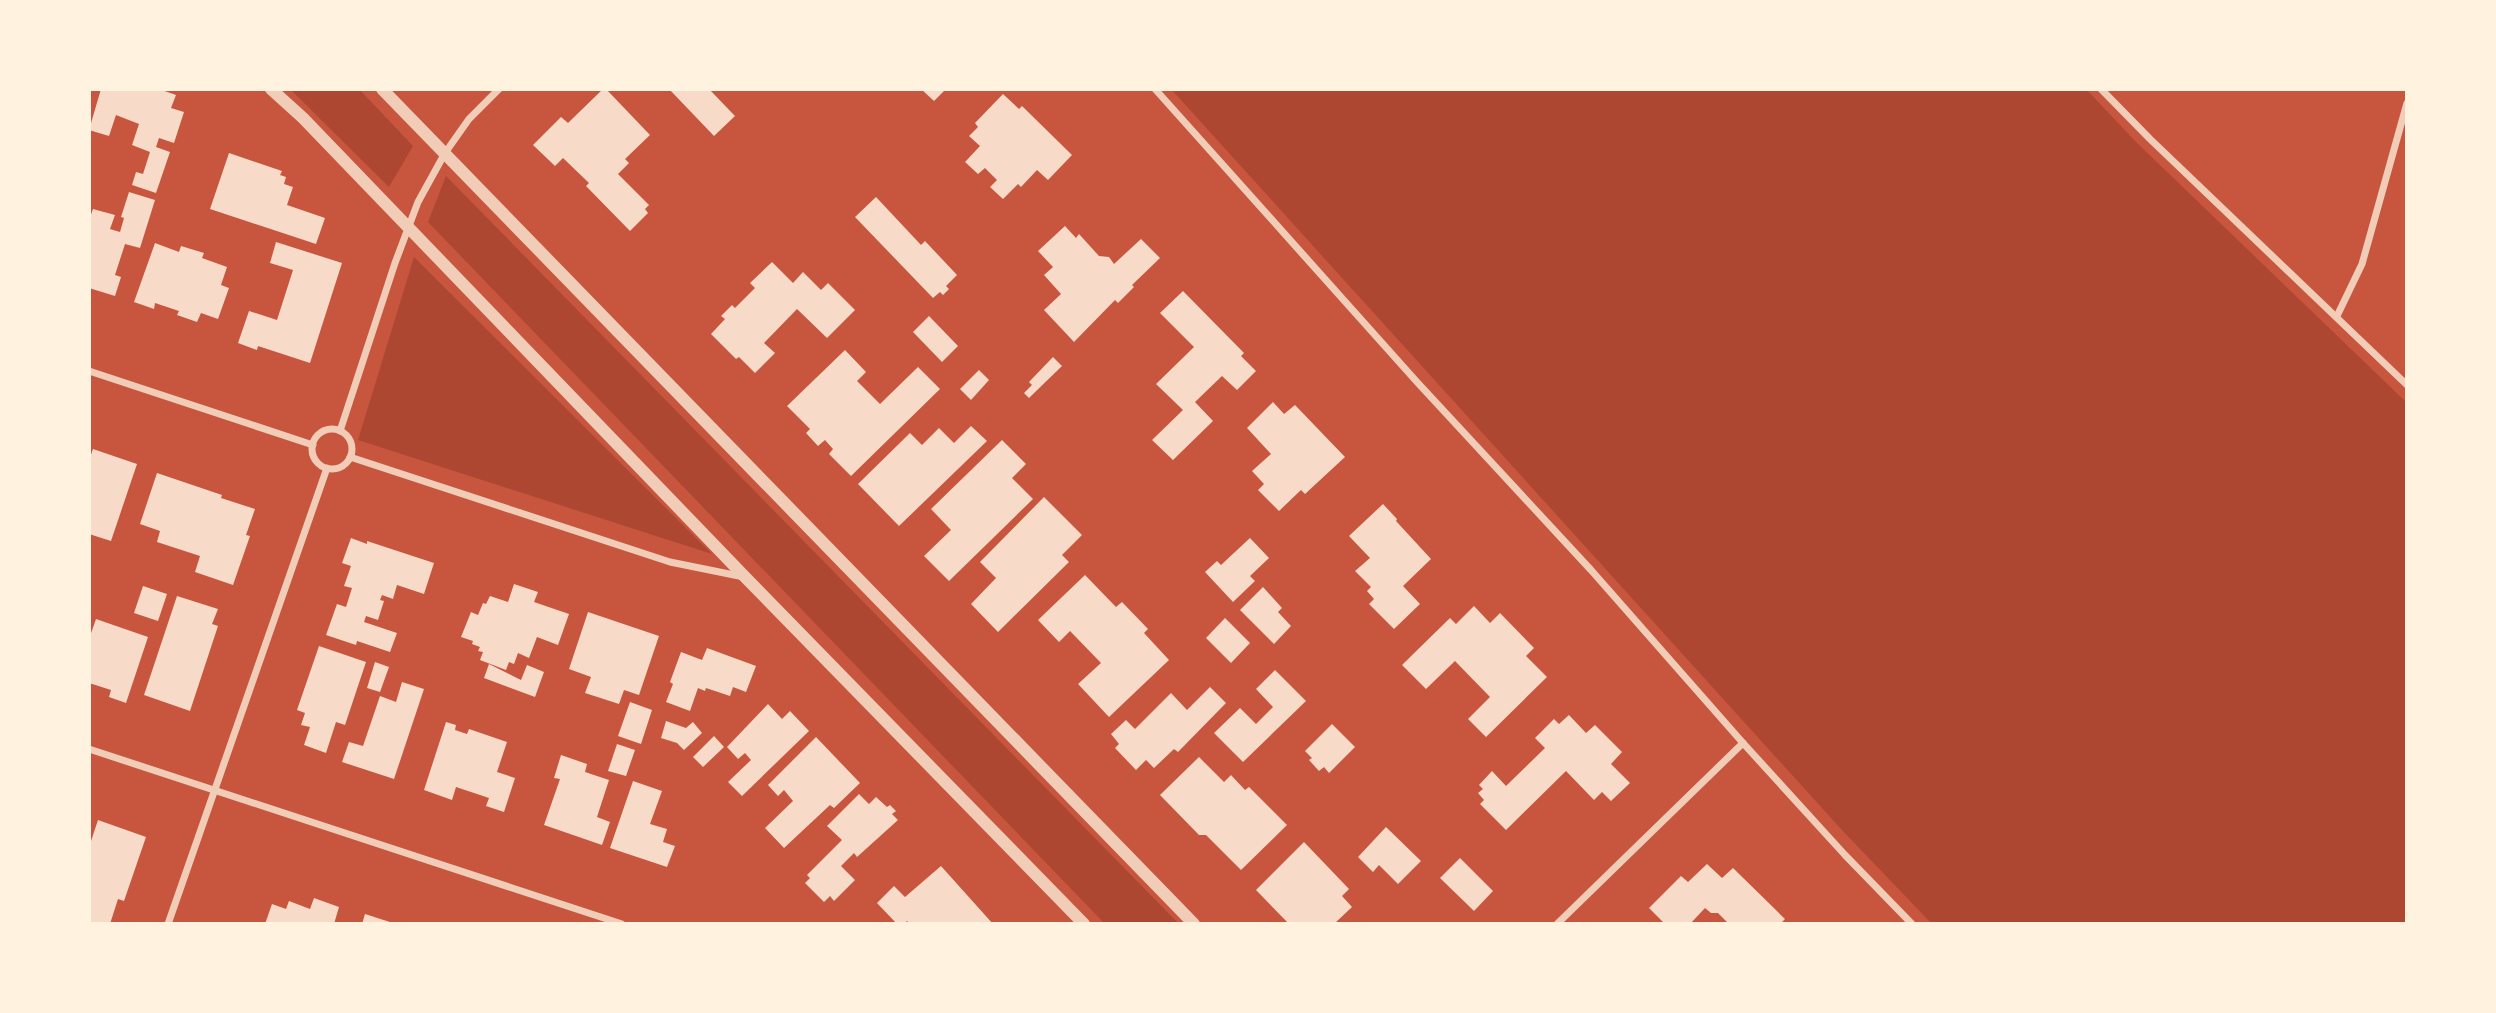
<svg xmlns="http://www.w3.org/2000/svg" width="2496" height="1013" viewBox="0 0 2496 1013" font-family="'PT Sans Narrow',sans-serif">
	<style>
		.green { fill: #ae4732 }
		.building { fill: #f7dbc8 }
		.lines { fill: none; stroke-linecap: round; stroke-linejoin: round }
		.minor { stroke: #f1ccb7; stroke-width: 7 }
		.tertiary { stroke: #f1ccb7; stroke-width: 12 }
	</style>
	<rect width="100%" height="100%" fill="#c8553d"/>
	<!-- green -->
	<g class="green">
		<path d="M290,89H359L413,146L389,187Z"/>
		<path d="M1171,89H2086L2136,142L2407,403V924H1932L1841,829Z"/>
		<path d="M446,176L1179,924H1105L428,222Z"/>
		<path d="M414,257L712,554L358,440Z"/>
	</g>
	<!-- building -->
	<g class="building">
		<path d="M101,89H159L176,95L171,108L184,112L174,143L159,138L156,147L170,152L156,193L132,185L136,172L143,174L150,152L132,145L139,124L116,115L109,136L89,130Z"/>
		<path d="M603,89H606L650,135L625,159L629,163L618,174L649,205L645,209L648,213L630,231L586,186L589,183L563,158L555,166L533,145L561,117L568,123Z"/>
		<path d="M669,89H709L735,116L714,136Z"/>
		<path d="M921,89H946L934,101Z"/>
		<path d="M1003,94L1019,109L1022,106L1072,155L1048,180L1037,170L1021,187L1018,184L1003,199L990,187L997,180L985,168L978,174L965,162L980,146L969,136L978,127L975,123Z"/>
		<path d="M229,153L282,171L280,175L286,177L284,184L293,187L287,205L325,218L316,244L210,209Z"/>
		<path d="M129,192L155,200L140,248L125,244L115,275L121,277L115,296L89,288V220L93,209L115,215L110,229L120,232L124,218L121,217Z"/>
		<path d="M876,197L921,245L925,241L957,275L946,286L949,289L943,295L940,292L933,298L855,217Z"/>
		<path d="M1065,226L1076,238L1079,234L1099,256L1109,257L1114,264L1141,239L1160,258L1132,285L1134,287L1118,303L1115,300L1074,342L1044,310L1061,294L1044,275L1053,267L1038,251Z"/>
		<path d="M276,242L342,263L310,363L258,346L257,350L238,343L249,311L277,320L293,270L270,263Z"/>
		<path d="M155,243L179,252L181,246L204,253L202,258L227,267L221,285L229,288L218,319L201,313L197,322L177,315L179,311L155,303L154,309L134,302Z"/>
		<path d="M772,262L793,283L803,272L821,290L828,283L855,310L827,338L797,309L764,343L775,353L755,373L739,357L736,359L711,334L725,319L721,316L732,305L735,308L755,288L750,283Z"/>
		<path d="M1183,291L1244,353L1241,356L1256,371L1237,390L1222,376L1195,402L1213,421L1173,460L1152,440L1183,410L1156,384L1194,347L1160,313Z"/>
		<path d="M929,316L958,346L942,362L913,332Z"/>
		<path d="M845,350L866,372L857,381L880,404L918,367L940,389L851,476L829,454L833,449L825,440L818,446L806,433L810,429L787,406Z"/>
		<path d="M1053,357L1062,366L1029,398L1024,393L1032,385L1029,382Z"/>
		<path d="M979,370L989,380L971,400L960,389Z"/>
		<path d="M1273,402L1284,414L1295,405L1345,457L1305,494L1301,490L1279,511L1258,490L1264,484L1252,471L1271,454L1247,428Z"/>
		<path d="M971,426L987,441L899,526L858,484L910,433L922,445L939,428L954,443Z"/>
		<path d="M1002,440L1026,464L1012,478L1033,499L949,581L924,556L951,530L931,509Z"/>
		<path d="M93,449L137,464L111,541L89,534V460Z"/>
		<path d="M157,473L222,495L221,498L255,509L246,535L250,536L233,585L195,572L200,556L157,542L160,531L140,524Z"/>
		<path d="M1044,497L1082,535L1062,555L1069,562L998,632L971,604L996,578L980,562Z"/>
		<path d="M1383,504L1397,519L1396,521L1431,559L1403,586L1420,604L1394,629L1369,604L1374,599L1367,591L1371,587L1355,571L1370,558L1349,536Z"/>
		<path d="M351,538L367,544V541L434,563L424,594L397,585L393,599L382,595L380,600L384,601L378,620L366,616L364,622L397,633L390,652L357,641L356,645L326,635L337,604L346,607L352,588L344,586L351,566L342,563Z"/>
		<path d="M1250,538L1269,558L1250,576L1255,581L1233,602L1205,572L1217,561L1221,565Z"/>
		<path d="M1085,575L1116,607L1122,602L1148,629L1144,633L1169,660L1109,717L1078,684L1101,663L1070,631L1059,642L1038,620Z"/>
		<path d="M514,584L538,592L534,602L569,614L558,645L537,637L529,658L518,653L514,664L509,662L506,670L480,660L483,652L478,651L480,647L472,644L473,641L461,637L471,612L478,615L483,603L486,604L490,596L508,602Z"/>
		<path d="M143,586L167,594L158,621L134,613Z"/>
		<path d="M1263,587L1282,608L1278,612L1291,626L1274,644L1240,610Z"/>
		<path d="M177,596L218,609L212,624L218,626L190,711L144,695Z"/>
		<path d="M1474,606L1490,623L1500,613L1534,648L1526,656L1547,677L1486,737L1468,719L1490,697L1455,661L1426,689L1402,665L1450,618L1456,624Z"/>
		<path d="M588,612L659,636L639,695L624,690L619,704L585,693L591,677L569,669Z"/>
		<path d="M1225,618L1250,643L1231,663L1206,638Z"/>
		<path d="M96,619L148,637L126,703L109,697L111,690L89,683V639Z"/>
		<path d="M319,646L366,662L345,725L336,722L326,753L304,745L310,727L301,725L305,713L297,710Z"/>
		<path d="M707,648L756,666L746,692L733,687L730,696L706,688L705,691L698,688L690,711L666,702L673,684L670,682L681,652L702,660Z"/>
		<path d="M375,662L389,667L380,692L367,688Z"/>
		<path d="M489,664L521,680L527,665L544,672L535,697L484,678Z"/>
		<path d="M1275,670L1306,701L1243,762L1214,733L1240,708L1256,724L1273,707L1256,689Z"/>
		<path d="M402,682L424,689L394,779L342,762L349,742L363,746L380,696L396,702Z"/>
		<path d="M1210,687L1226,703L1178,752L1174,749L1154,768L1146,760L1136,770L1115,748L1119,744L1111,734L1126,720L1135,729L1171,693L1187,710Z"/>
		<path d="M630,702L652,710L641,744L618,736Z"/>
		<path d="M768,704L782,719L790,711L809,731L742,796L728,782L751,760L745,753L738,759L727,747Z"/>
		<path d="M1569,715L1586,733L1595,725L1622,752L1611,764L1630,783L1611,801L1602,792L1594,800L1566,771L1506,830L1480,804L1484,800L1478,793L1483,789L1479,785L1492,771L1506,786L1545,748L1535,738L1554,719L1559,724Z"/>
		<path d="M666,721L686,728L693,722L702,733L684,750L677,743L661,738Z"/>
		<path d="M446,722L456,725L455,730L467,734L469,729L507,742L497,772L515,778L504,812L486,806L489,798L456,787L452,800L424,790Z"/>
		<path d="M1332,724L1355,747L1329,773L1324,767L1319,771L1309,760L1312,758L1305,751Z"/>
		<path d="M714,736L724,747L703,767L693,757Z"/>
		<path d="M816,737L860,783L834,808L830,805L784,848L765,828L793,801L784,790L778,796L768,785Z"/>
		<path d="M617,744L635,750L626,776L608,771Z"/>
		<path d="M561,755L587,764L585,772L609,780L597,817L610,822L602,845L544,825L560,779L554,778Z"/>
		<path d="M1199,757L1224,782L1231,775L1245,790L1249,787L1287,825L1241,870L1206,835H1199L1160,795Z"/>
		<path d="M633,781L662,791L650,824L667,829L663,842L675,846L667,867L610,848Z"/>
		<path d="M859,794L869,804L876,797L887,807L890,805L896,811L892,814L898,820L857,857L854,853L841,866L855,880L834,901L830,896L824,902L805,883L810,878L807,875L842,840L827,826Z"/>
		<path d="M98,820L146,837L124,901L118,899L110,924H89V847Z"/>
		<path d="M1386,827L1421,861L1398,884L1379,865L1373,872L1358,857Z"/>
		<path d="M1304,842L1349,889L1342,896L1352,907L1334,924H1289L1256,890Z"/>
		<path d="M1460,858L1493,891L1474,911L1440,878Z"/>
		<path d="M1707,864L1722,878L1733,868L1785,919L1780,924H1729L1718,913H1711L1705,908L1690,924H1665L1649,908L1681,876L1688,882Z"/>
		<path d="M941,866L993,924H910L907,921L904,924H897L877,903L894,886L905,897Z"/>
		<path d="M314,898L339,907L334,924H265L272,904L286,909L289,901L310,909Z"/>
		<path d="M365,914L393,923V924H362Z"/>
	</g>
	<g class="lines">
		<!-- minor -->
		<g class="minor">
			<path d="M1155,89L1417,382L1591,570L1743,743L1845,855L1912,924"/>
			<path d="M2101,89L2150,139L2407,385"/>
			<path d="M2337,316L2362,264L2407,103"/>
			<path d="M89,371L313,445"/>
			<circle cx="332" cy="449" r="20"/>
			<path d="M340,431L395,263L418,202L445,153L469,119L499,89"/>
			<path d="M350,457L670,562L744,577"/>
			<path d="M89,749L622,924"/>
			<path d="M168,924L327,468"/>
			<path d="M1557,924L1743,743"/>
		</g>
		<!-- tertiary -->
		<g class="tertiary">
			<path d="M271,89L303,118L746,578L1084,924"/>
			<path d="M382,89L1194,924"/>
		</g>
	</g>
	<!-- border -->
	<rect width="2496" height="1013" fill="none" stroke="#fff3e0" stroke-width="182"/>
</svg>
